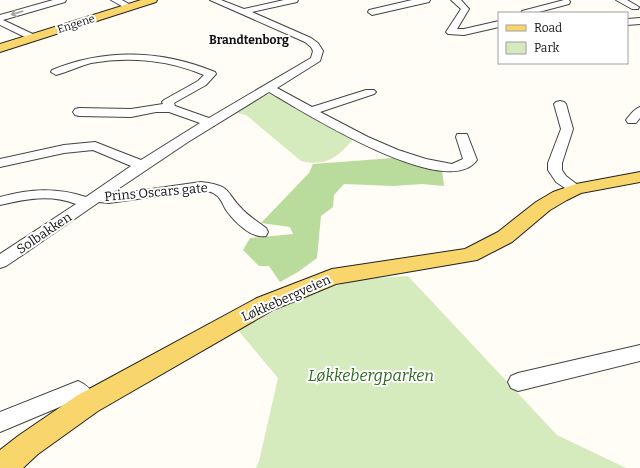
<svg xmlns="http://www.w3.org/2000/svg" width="640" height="468" viewBox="0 0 640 468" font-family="Bitter,serif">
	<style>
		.green { fill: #d5ebbd }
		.forest { fill: #b9dc9c }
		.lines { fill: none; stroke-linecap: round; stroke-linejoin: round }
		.minor-casing { stroke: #444; stroke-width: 2 }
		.major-casing { stroke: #222; stroke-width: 2 }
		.minor { fill: #fff; fill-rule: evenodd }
		.major { fill: #f9d66b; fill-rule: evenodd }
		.oneway { stroke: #a0a0a0 }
		.labels { text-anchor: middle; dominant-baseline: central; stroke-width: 4; stroke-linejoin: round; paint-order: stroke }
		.far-street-label { font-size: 11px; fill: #111; stroke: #fff }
		.far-neighbourhood-label { font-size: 12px; font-weight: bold; fill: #111; stroke: #fff }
		.street-label { font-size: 13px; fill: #111; stroke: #fff }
		.near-park-label { font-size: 16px; font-style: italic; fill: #2f6b1f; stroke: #fff }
	</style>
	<rect width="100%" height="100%" fill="#fffdf5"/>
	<!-- green -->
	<g class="green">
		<path d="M270,94L275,95L354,138C338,157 327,167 301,161L246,115L233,112L264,95Z"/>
		<path d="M408,276L557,435L626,468H256L259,461L278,378L237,329L313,293L359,279Z"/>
	</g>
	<!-- forest -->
	<path class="forest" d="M393,158L412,164L442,170L444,186L422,184L393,186L344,184L334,195L333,207L321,216L317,258L298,272L280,282L269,266H259L243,250L250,238L293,234L290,227L261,223L309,173L313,164Z"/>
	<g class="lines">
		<!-- minor casing -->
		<g class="minor-casing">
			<g id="minor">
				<path d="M53,0H66L65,2L3,20L37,36L39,38L37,40H31L0,25V15Z"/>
				<path d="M111,0H122L134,7L133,9H127Z"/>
				<path d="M210,0H221L244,9L284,0H298L297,2L252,12L311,38L318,43L323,51L320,61L277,88L312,107L366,90H374L376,92L374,94L320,112L368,137L398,150L426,159L452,164L463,159L456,137L457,134H467L477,160C447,203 302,111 269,92L188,142L109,195L201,182C233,186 224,191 243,210C250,217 258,222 266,228L268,232L266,236C251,239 234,221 226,210C223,205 221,198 216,195C212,191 206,191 201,190L109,203L99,202L24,254L6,266L0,268V254L76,204C50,194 26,199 0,205V197C30,189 56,187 86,197L131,166L93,150L64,153L0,167V159L64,145L95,142L141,160L200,123L169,112H156L131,117L79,116L75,115L73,112L75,109L79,108L131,109L163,104L162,102L164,100L198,81L204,75C169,60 129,56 91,63C79,66 68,72 56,75L51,72L52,70C105,48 162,50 215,72L216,74L206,85L174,103L175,106L209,118L311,58L313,51L311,47L305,42Z"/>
				<path d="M412,0H430L429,2L372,15L368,12L369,10Z"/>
				<path d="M451,0H461L469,9L457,29H464L499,21V27L464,35L448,34L446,32L461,9Z"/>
				<path d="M564,0H569L570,2L569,4L535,13H521L522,11Z"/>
				<path d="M616,0H627L639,7L638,9H632Z"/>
				<path d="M640,18V24L627,25V19Z"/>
				<path d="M560,101L564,102L566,104L573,129L562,163V170L566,176L583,189L581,192L576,193L571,192L556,182L548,170V163L561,129L554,104L556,102Z"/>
				<path d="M640,107V118L636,123H628L626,120C630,115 634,109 640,107Z"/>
				<path d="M640,345V361L518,391L511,388L508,382L511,376L518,373Z"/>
				<path d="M78,381C88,385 94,393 99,403L96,410C84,414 81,411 74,401L0,432V412Z"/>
			</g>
		</g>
		<!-- major casing -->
		<g class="major-casing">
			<g id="major">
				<path d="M141,0H157L156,2L0,52V44Z"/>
				<path d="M640,172V182L581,193L567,200L550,210L512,242L477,260L336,284L273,310L98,411L38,454L23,468H0V450L18,436L78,395L257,298L332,269L465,249L498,232L536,202L553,192L576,184Z"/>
			</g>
		</g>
		<!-- minor -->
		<use href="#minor" class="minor"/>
		<!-- major -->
		<use href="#major" class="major"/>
	</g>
	<!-- one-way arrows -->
	<defs><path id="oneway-shaft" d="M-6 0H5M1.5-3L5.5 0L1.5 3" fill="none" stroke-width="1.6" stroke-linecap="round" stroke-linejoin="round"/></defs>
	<use class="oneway" href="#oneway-shaft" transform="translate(17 13) rotate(164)"/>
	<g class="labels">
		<!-- far-street labels -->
		<g class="far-street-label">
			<text transform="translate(76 24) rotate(-18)">Engene</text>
		</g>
		<!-- far-neighbourhood labels -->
		<g class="far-neighbourhood-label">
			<text x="249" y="40">Brandtenborg</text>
		</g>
		<!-- street labels -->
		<g class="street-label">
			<text transform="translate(156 192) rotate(-5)">Prins Oscars gate</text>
			<text transform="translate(44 233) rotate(-34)">Solbakken</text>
			<text transform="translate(286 298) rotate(-24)">Løkkebergveien</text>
		</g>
		<!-- near-park labels -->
		<g class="near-park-label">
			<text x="371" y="375">Løkkebergparken</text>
		</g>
	</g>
	<!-- legend -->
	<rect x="498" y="12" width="130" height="52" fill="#ffffff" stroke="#a0a0a0"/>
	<rect x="506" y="25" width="20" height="6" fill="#f9d66b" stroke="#a0a0a0"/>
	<text x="534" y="32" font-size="12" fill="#111111">Road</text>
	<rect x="506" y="42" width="20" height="12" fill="#d5ebbd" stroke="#a0a0a0"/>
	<text x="534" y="52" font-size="12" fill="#111111">Park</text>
</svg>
